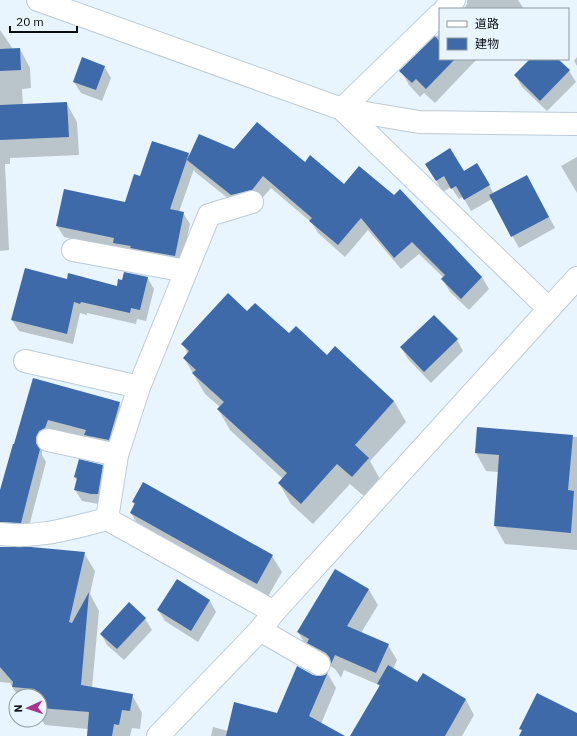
<svg xmlns="http://www.w3.org/2000/svg" width="577" height="736" viewBox="0 0 577 736" font-family="'IBM Plex Sans','Noto Sans JP',sans-serif">
	<style>
		.shadow { fill: #0003 }
		.building { fill: #3f6aaa }
		.lines { fill: none; stroke-linecap: round; stroke-linejoin: round }
		.street-casing { stroke: #bccbd6; stroke-width: 24 }
		.secondary-casing { stroke: #bccbd6; stroke-width: 24 }
		.street { stroke: #fff; stroke-width: 22 }
		.secondary { stroke: #fff; stroke-width: 22 }
	</style>
	<rect width="100%" height="100%" fill="#e9f5fe"/>
	<!-- shadow -->
	<g class="shadow">
		<path d="M467,0H518L524,9H464L467,4Z"/>
		<path d="M0,30L13,49H20L30,68L31,88L22,89L23,105L67,104L77,122L79,155L10,158V164H5L9,250L0,251Z"/>
		<path d="M440,33V59H477L435,103L424,93L420,97L409,85L401,71Z"/>
		<path d="M577,57V66L574,61Z"/>
		<path d="M531,59H557L569,71L576,82L547,111L522,87L515,75Z"/>
		<path d="M104,66L111,78L102,101L81,93L74,82Z"/>
		<path d="M234,151L305,164L344,186L482,277L489,289L469,310L450,292L443,280L444,278L419,254L401,269L368,230L345,257L318,233L312,223L271,188L259,202L239,207L195,172L194,169L179,212L183,213L190,224L181,267L118,249L64,237L57,226L126,204L141,177L188,154L190,156Z"/>
		<path d="M577,157V193L561,166Z"/>
		<path d="M426,164L463,172L477,164L494,194L533,187L555,228L519,248L492,199L471,211L463,197L459,199L451,187L443,192Z"/>
		<path d="M147,277L154,289L146,321L137,319L136,324L87,313V315L80,313L73,344L19,331L12,320L67,280L118,287Z"/>
		<path d="M248,312L327,356L394,401L406,422L370,461L380,479L365,497L350,484L313,524L291,504L279,483L283,479L230,430L218,409L220,407L205,394L184,358L188,354L183,344Z"/>
		<path d="M457,340L463,351L431,383L408,359L401,347Z"/>
		<path d="M33,379L119,403L125,414L115,451L42,449V455L46,462L27,534L0,535V494L15,445Z"/>
		<path d="M478,428L577,437V550L505,544L495,526L499,472L486,471L476,453Z"/>
		<path d="M102,466L109,477L104,505L82,501L75,490L77,481L75,477Z"/>
		<path d="M144,483L272,556L282,572L266,600L140,529L131,513L135,506L133,502Z"/>
		<path d="M0,547L84,553L95,571L90,594L99,611L92,688L132,695L142,713L140,729L132,728L130,736H88V729L45,725L40,717V696H18L10,683L0,682Z"/>
		<path d="M336,570L369,590L378,605L361,633L388,645L397,660L393,669L417,684L423,674L466,700L474,715L462,736H351L380,687L379,685L344,670L341,678L335,669L317,658L307,647L298,632Z"/>
		<path d="M177,580L210,601L216,612L198,642L165,621L158,610Z"/>
		<path d="M145,619L152,630L124,660L107,645L101,634Z"/>
		<path d="M328,674L336,688L321,724L342,736H211L213,727L228,731L277,714L312,676L319,677L325,676Z"/>
	</g>
	<!-- building -->
	<g class="building">
		<path d="M435,36L440,42V59H455L426,89L416,79L412,83L399,71Z"/>
		<path d="M20,48L21,70L0,71V49Z"/>
		<path d="M82,57L105,66L96,90L73,82Z"/>
		<path d="M530,59H558L570,70L540,101L514,75Z"/>
		<path d="M67,102L69,137L0,140V105Z"/>
		<path d="M257,122L305,162L310,155L344,184L359,166L394,195L400,189L482,277L461,299L441,279L445,275L412,242L394,258L361,218L338,245L309,221L312,218L263,176L252,190L231,195L187,160L199,134L234,149Z"/>
		<path d="M152,141L189,153L170,209L184,212L175,256L130,248L131,246L113,243L114,238L56,226L64,189L125,202L134,174L140,176Z"/>
		<path d="M450,148L464,171L477,163L490,185L464,200L456,186L451,189L444,176L436,181L425,164Z"/>
		<path d="M527,175L549,217L511,237L489,195Z"/>
		<path d="M25,268L67,279L68,273L117,286L118,279L122,280L124,272L148,277L140,310L131,308L130,313L81,302L80,304L74,302L67,334L11,320Z"/>
		<path d="M228,293L247,311L255,303L289,333L296,326L327,355L335,346L394,401L355,445L369,458L352,477L337,464L301,504L278,483L287,473L217,409L224,402L192,373L196,370L183,358L189,351L181,344Z"/>
		<path d="M434,315L458,339L424,372L400,347Z"/>
		<path d="M33,378L120,402L109,440L84,435L86,430L48,420L45,428L39,431L36,437V443L40,449L21,523L0,522V490L13,444H14Z"/>
		<path d="M477,427L573,435L568,490L574,491L571,533L494,526L499,455L475,453Z"/>
		<path d="M79,459L103,465L98,494H91L74,490L77,478L74,477Z"/>
		<path d="M143,482L273,555L257,584L130,513L135,503L132,502Z"/>
		<path d="M0,547H31L85,552L69,622L72,623L89,592L81,685L133,694L130,711L122,710L119,725L114,724L112,736H87L89,712L40,708V696H34L35,689L12,687L13,682L0,667Z"/>
		<path d="M335,569L369,589L347,626L389,644L376,673L335,655L331,664L330,658L326,653L307,643L309,639L297,632Z"/>
		<path d="M177,579L210,600L191,631L157,610Z"/>
		<path d="M129,602L146,618L117,649L100,634Z"/>
		<path d="M388,665L417,682L423,673L466,699L445,736H350L380,685L377,684Z"/>
		<path d="M297,666L313,675L319,676L325,675L328,672L309,716L345,736H226L234,702L277,713Z"/>
		<path d="M537,693L577,713V736H519L522,730L519,729Z"/>
	</g>
	<g class="lines">
		<!-- street casing -->
		<g class="street-casing">
			<g id="street">
				<path d="M445,9L454,0"/>
				<path d="M440,14L342,109L549,309"/>
				<path d="M252,202L209,215L139,387L117,455L107,519L274,612"/>
				<path d="M73,250L186,271"/>
				<path d="M25,361L139,387"/>
				<path d="M48,440L117,455"/>
				<path d="M0,534C38,539 71,528 107,519"/>
				<path d="M260,630L319,664"/>
			</g>
		</g>
		<!-- secondary casing -->
		<g class="secondary-casing">
			<g id="secondary">
				<path d="M38,0L342,109L419,122L577,124"/>
				<path d="M158,736L260,630L274,612L577,278"/>
			</g>
		</g>
		<!-- street -->
		<use href="#street" class="street"/>
		<!-- secondary -->
		<use href="#secondary" class="secondary"/>
	</g>
	<!-- legend -->
	<rect x="439" y="8" width="130" height="52" fill="#e9f5fe" stroke="#8f989f"/>
	<rect x="447" y="21" width="20" height="6" fill="#ffffff" stroke="#8f989f"/>
	<text x="475" y="28" font-size="12" fill="#080d10">道路</text>
	<rect x="447" y="38" width="20" height="12" fill="#3f6aaa" stroke="#8f989f"/>
	<text x="475" y="48" font-size="12" fill="#080d10">建物</text>
	<!-- north arrow -->
	<g transform="translate(28 708) rotate(267)"><circle r="19" fill="#e9f5fe" stroke="#8f989f"/>
	<path d="M0-3L7 15L0 10L-7 15Z" fill="#a9358f"/>
	<text y="-6" font-size="11" font-weight="bold" text-anchor="middle" fill="#080d10">N</text>
	</g>
	<!-- scale -->
	<path d="M10 26v6h67v-6" fill="none" stroke="#080d10" stroke-width="2"/>
	<text x="16" y="26" font-size="12" fill="#080d10" stroke="#e9f5fe" stroke-width="3" paint-order="stroke">20 m</text>
</svg>
